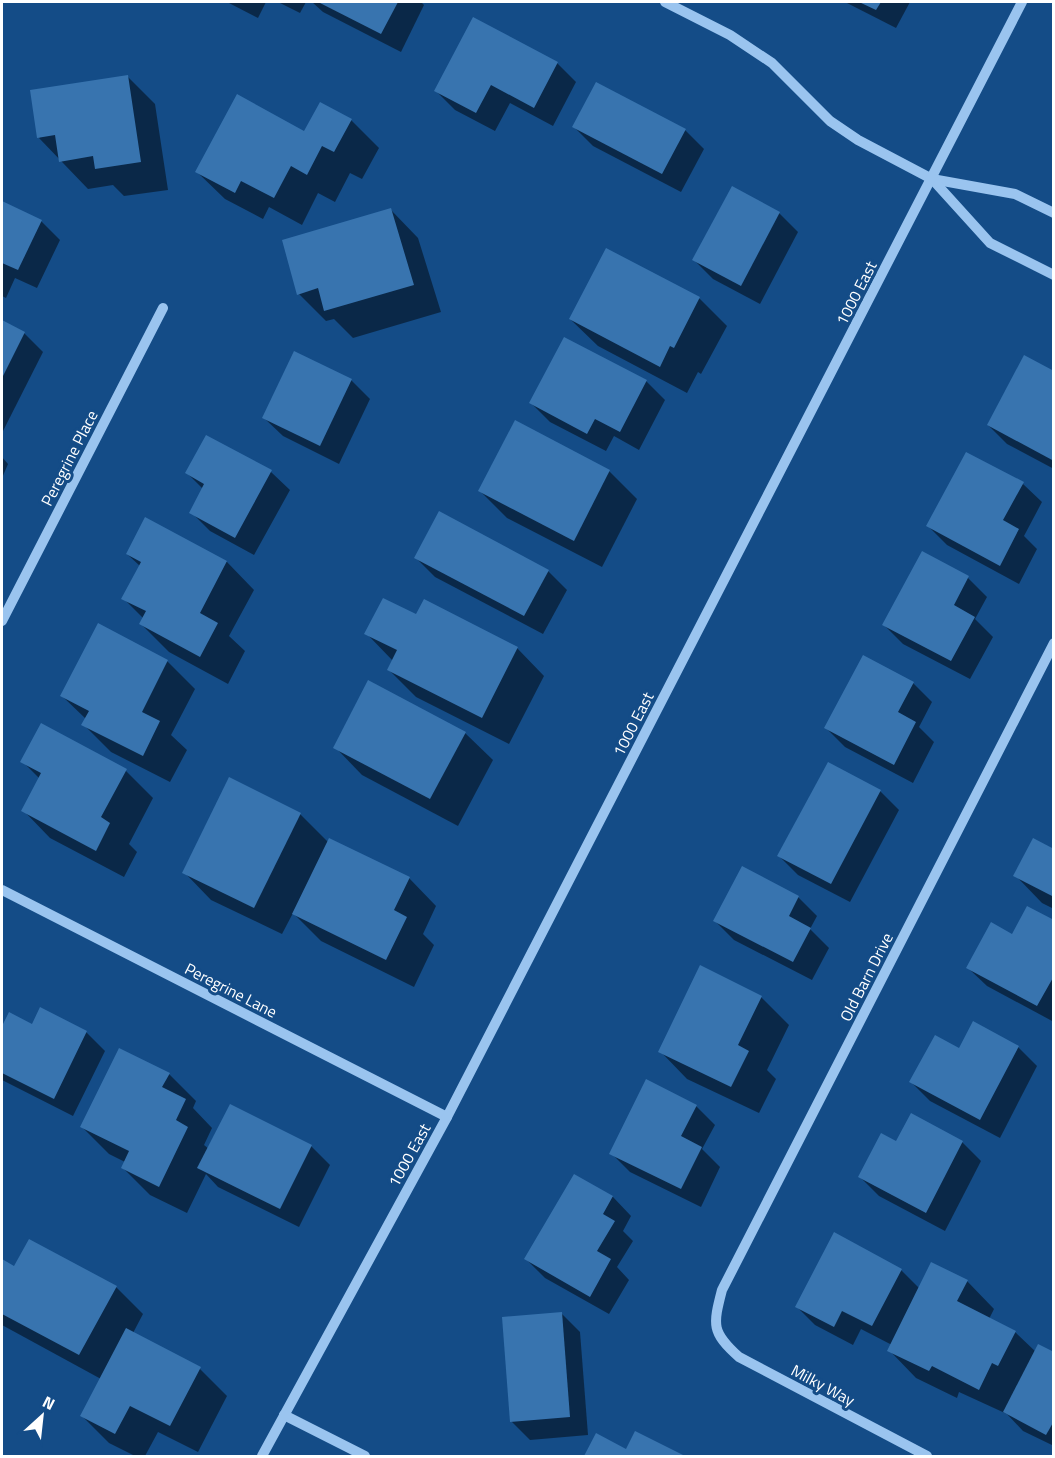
<svg xmlns="http://www.w3.org/2000/svg" width="1055" height="1458" viewBox="0 0 1055 1458" font-family="'Titillium Web',sans-serif">
	<style>
		.shadow { fill: #0007 }
		.building { fill: #3874af }
		.lines { fill: none; stroke-linecap: round; stroke-linejoin: round }
		.minor { stroke: #9ac4ef; stroke-width: 10 }
		.labels { text-anchor: middle; dominant-baseline: central; stroke-width: 6; stroke-linejoin: round; paint-order: stroke }
		.street-label { font-size: 16px; fill: #fff; stroke: #144c87 }
	</style>
	<rect width="100%" height="100%" fill="#144c87"/>
	<!-- shadow -->
	<g class="shadow">
		<path d="M227,2H266L258,18Z"/>
		<path d="M278,2H306L300,13Z"/>
		<path d="M312,2H421L424,5L401,52L323,12Z"/>
		<path d="M845,2H910L896,28Z"/>
		<path d="M557,63L576,82L553,126L510,103L495,131L455,110L436,91Z"/>
		<path d="M127,76L155,104L168,190L124,196L113,185L88,189L39,138Z"/>
		<path d="M351,120L379,148L362,179L350,173L335,202L318,193L302,225L269,207L263,219L225,199L197,172L305,133Z"/>
		<path d="M574,127L685,130L704,149L681,192L593,146Z"/>
		<path d="M2,202L41,221L60,240L37,288L15,278L6,298L2,296Z"/>
		<path d="M391,210L418,238L441,312L353,338L334,319L326,321L299,294Z"/>
		<path d="M779,213L798,232L760,304L713,279L694,260Z"/>
		<path d="M607,250L700,299L727,326L701,374L698,372L687,393L598,346L570,319Z"/>
		<path d="M2,322L24,333L43,352L2,433Z"/>
		<path d="M1054,372V469L1007,444L988,425Z"/>
		<path d="M351,380L370,399L339,464L283,436L264,418Z"/>
		<path d="M646,381L665,400L639,450L614,436L606,451L550,422L531,403Z"/>
		<path d="M2,457L8,464L2,478Z"/>
		<path d="M609,471L637,499L602,567L507,518L480,491Z"/>
		<path d="M271,472L290,490L254,555L210,531L191,512L203,489L187,473Z"/>
		<path d="M1023,484L1042,502L1024,536L1037,549L1019,584L947,545L928,526Z"/>
		<path d="M145,520L227,562L254,590L229,636L245,651L228,684L169,652L141,624L144,619L123,598L140,566L127,554Z"/>
		<path d="M923,553L968,578L987,597L975,619L993,637L970,679L903,644L884,625Z"/>
		<path d="M416,558L548,571L567,590L543,634L435,577Z"/>
		<path d="M416,616L517,648L544,676L509,744L416,697L389,670L393,661L366,633Z"/>
		<path d="M167,661L195,689L171,735L187,750L170,782L111,752L83,724L86,719L62,696Z"/>
		<path d="M913,683L932,702L919,727L934,742L913,783L845,747L826,728Z"/>
		<path d="M465,733L493,760L458,826L362,775L335,747Z"/>
		<path d="M22,761L126,771L153,798L129,844L137,852L124,877L50,838L23,810L40,779Z"/>
		<path d="M880,791L899,810L850,902L798,875L779,856Z"/>
		<path d="M300,814L329,843L409,878L436,906L423,934L434,945L414,987L321,941L293,913L282,934L211,900L184,872Z"/>
		<path d="M1054,851V909L1042,903L1015,875Z"/>
		<path d="M798,897L817,916L810,929L829,948L812,980L734,940L715,921Z"/>
		<path d="M1054,922V1022L987,986L968,968L1013,936Z"/>
		<path d="M761,997L789,1025L767,1070L776,1079L759,1113L687,1079L660,1051Z"/>
		<path d="M9,1014L32,1026L86,1032L105,1051L73,1116L2,1080V1030Z"/>
		<path d="M1018,1047L1037,1066L1000,1138L930,1101L911,1082Z"/>
		<path d="M169,1074L196,1101L193,1108L212,1128L204,1145L209,1149L231,1106L311,1146L330,1165L299,1227L218,1187L206,1174L187,1213L150,1195L123,1168L125,1162L109,1154L82,1127Z"/>
		<path d="M696,1106L715,1125L702,1149L720,1167L701,1207L630,1172L611,1153Z"/>
		<path d="M962,1142L981,1161L945,1231L879,1196L860,1177L897,1143Z"/>
		<path d="M574,1176L613,1197L631,1216L623,1231L633,1241L617,1267L629,1280L609,1314L545,1278L526,1259Z"/>
		<path d="M2,1261L15,1268L116,1287L143,1314L133,1333L200,1369L227,1396L198,1452L158,1432L145,1456H135L109,1443L82,1416L101,1379L2,1325Z"/>
		<path d="M901,1270L920,1289L967,1281L994,1309L989,1319L1015,1332L1036,1352L1054,1354V1446L1023,1431L1007,1414L959,1392L957,1398L916,1378L889,1350L892,1345L861,1329L853,1345L815,1325L796,1306Z"/>
		<path d="M561,1313L580,1332L588,1435L530,1440L511,1421Z"/>
		<path d="M636,1433L681,1456H585L596,1435L626,1451Z"/>
	</g>
	<!-- building -->
	<g class="building">
		<path d="M318,2H398L381,34Z"/>
		<path d="M859,2H881L876,10Z"/>
		<path d="M473,17L558,62L534,108L491,85L476,113L434,91Z"/>
		<path d="M128,75L141,162L95,169L93,156L59,162L55,135L37,138L30,90Z"/>
		<path d="M596,82L686,129L662,174L572,127Z"/>
		<path d="M237,94L304,131L320,102L352,119L334,152L322,146L307,175L291,166L274,198L241,181L235,193L195,172Z"/>
		<path d="M732,186L780,212L741,286L692,260Z"/>
		<path d="M2,201L42,220L18,270L2,263Z"/>
		<path d="M391,208L414,285L324,311L318,288L297,295L282,240Z"/>
		<path d="M606,248L700,297L674,348L670,346L660,367L569,319Z"/>
		<path d="M2,320L25,332L2,378Z"/>
		<path d="M564,337L647,380L620,432L595,419L587,434L529,403Z"/>
		<path d="M294,351L352,379L320,446L262,418Z"/>
		<path d="M1024,355L1054,371V461L987,425Z"/>
		<path d="M515,420L610,470L574,541L478,491Z"/>
		<path d="M206,435L272,470L235,538L189,513L204,484L185,473Z"/>
		<path d="M966,452L1024,482L1003,520L1019,529L1000,566L926,526Z"/>
		<path d="M439,511L549,570L524,616L414,558Z"/>
		<path d="M145,517L227,561L200,613L218,623L200,657L139,624L146,611L121,599L141,562L126,554Z"/>
		<path d="M922,551L969,576L954,605L975,617L951,661L882,625Z"/>
		<path d="M383,598L416,614L424,599L518,647L482,718L387,670L397,650L364,634Z"/>
		<path d="M98,623L168,660L142,712L160,721L143,756L81,725L89,711L60,696Z"/>
		<path d="M863,655L914,682L898,712L916,722L894,765L824,728Z"/>
		<path d="M368,680L466,732L430,799L333,748Z"/>
		<path d="M41,723L127,769L101,817L110,823L96,851L21,811L41,773L20,762Z"/>
		<path d="M828,762L881,790L831,884L777,856Z"/>
		<path d="M229,777L301,813L254,908L182,873Z"/>
		<path d="M329,838L410,877L394,910L407,917L386,960L292,914Z"/>
		<path d="M1033,838L1054,849V897L1013,876Z"/>
		<path d="M742,866L799,896L789,916L811,928L793,962L713,921Z"/>
		<path d="M1027,906L1054,920V976L1037,1006L966,968L991,922L1012,934Z"/>
		<path d="M700,965L762,996L738,1045L749,1051L731,1087L658,1052Z"/>
		<path d="M40,1007L87,1031L54,1099L2,1073V1026L9,1012L32,1024Z"/>
		<path d="M973,1021L1019,1046L980,1120L909,1082L935,1035L959,1048Z"/>
		<path d="M119,1048L170,1073L162,1087L186,1099L176,1120L188,1127L159,1187L121,1168L129,1151L80,1127Z"/>
		<path d="M646,1079L697,1105L681,1136L702,1147L681,1189L609,1154Z"/>
		<path d="M230,1104L312,1145L280,1209L197,1168Z"/>
		<path d="M911,1113L963,1141L926,1213L858,1177L881,1133L896,1141Z"/>
		<path d="M574,1174L613,1196L603,1214L615,1221L597,1251L611,1259L590,1297L524,1259Z"/>
		<path d="M834,1232L902,1269L872,1326L842,1311L834,1327L795,1307Z"/>
		<path d="M29,1239L117,1286L79,1355L2,1314V1259L14,1266Z"/>
		<path d="M931,1262L968,1280L957,1301L1016,1331L998,1366L992,1363L979,1390L932,1366L929,1371L887,1351Z"/>
		<path d="M562,1312L570,1417L510,1422L502,1317Z"/>
		<path d="M126,1328L201,1367L170,1426L130,1406L115,1434L80,1416Z"/>
		<path d="M1038,1344L1054,1352V1421L1046,1435L1003,1412Z"/>
		<path d="M635,1431L685,1456H584L596,1433L626,1449Z"/>
	</g>
	<g class="lines">
		<!-- minor -->
		<g class="minor">
			<path d="M665,2L730,35L772,63L830,121L858,140L932,179L1015,194L1054,213"/>
			<path d="M932,179L990,243L1054,275"/>
			<path d="M2,621L163,308"/>
			<path d="M2,890L447,1117"/>
			<path d="M284,1415L365,1456"/>
			<path d="M262,1456L447,1117L1022,2"/>
			<path d="M927,1456L739,1357C711,1332 713,1325 722,1290L1054,643"/>
		</g>
	</g>
	<g class="labels">
		<!-- street labels -->
		<g class="street-label">
			<text transform="translate(856 293) rotate(-63)">1000 East</text>
			<text transform="translate(69 458) rotate(-63)">Peregrine Place</text>
			<text transform="translate(633 724) rotate(-63)">1000 East</text>
			<text transform="translate(866 977) rotate(-63)">Old Barn Drive</text>
			<text transform="translate(231 990) rotate(27)">Peregrine Lane</text>
			<text transform="translate(409 1155) rotate(-61)">1000 East</text>
			<text transform="translate(823 1385) rotate(28)">Milky Way</text>
		</g>
	</g>
	<!-- border -->
	<rect width="1055" height="1458" fill="none" stroke="#ffffff" stroke-width="6"/>
	<!-- north arrow -->
	<g transform="translate(42 1416) rotate(27)" stroke="#144c87" stroke-width="4.5" paint-order="stroke">
	<path d="M0-4.5L10 22L0 15L-10 22Z" fill="#ffffff"/>
	<text y="-9" font-size="16" font-weight="bold" text-anchor="middle" fill="#ffffff">N</text>
	</g>
</svg>
